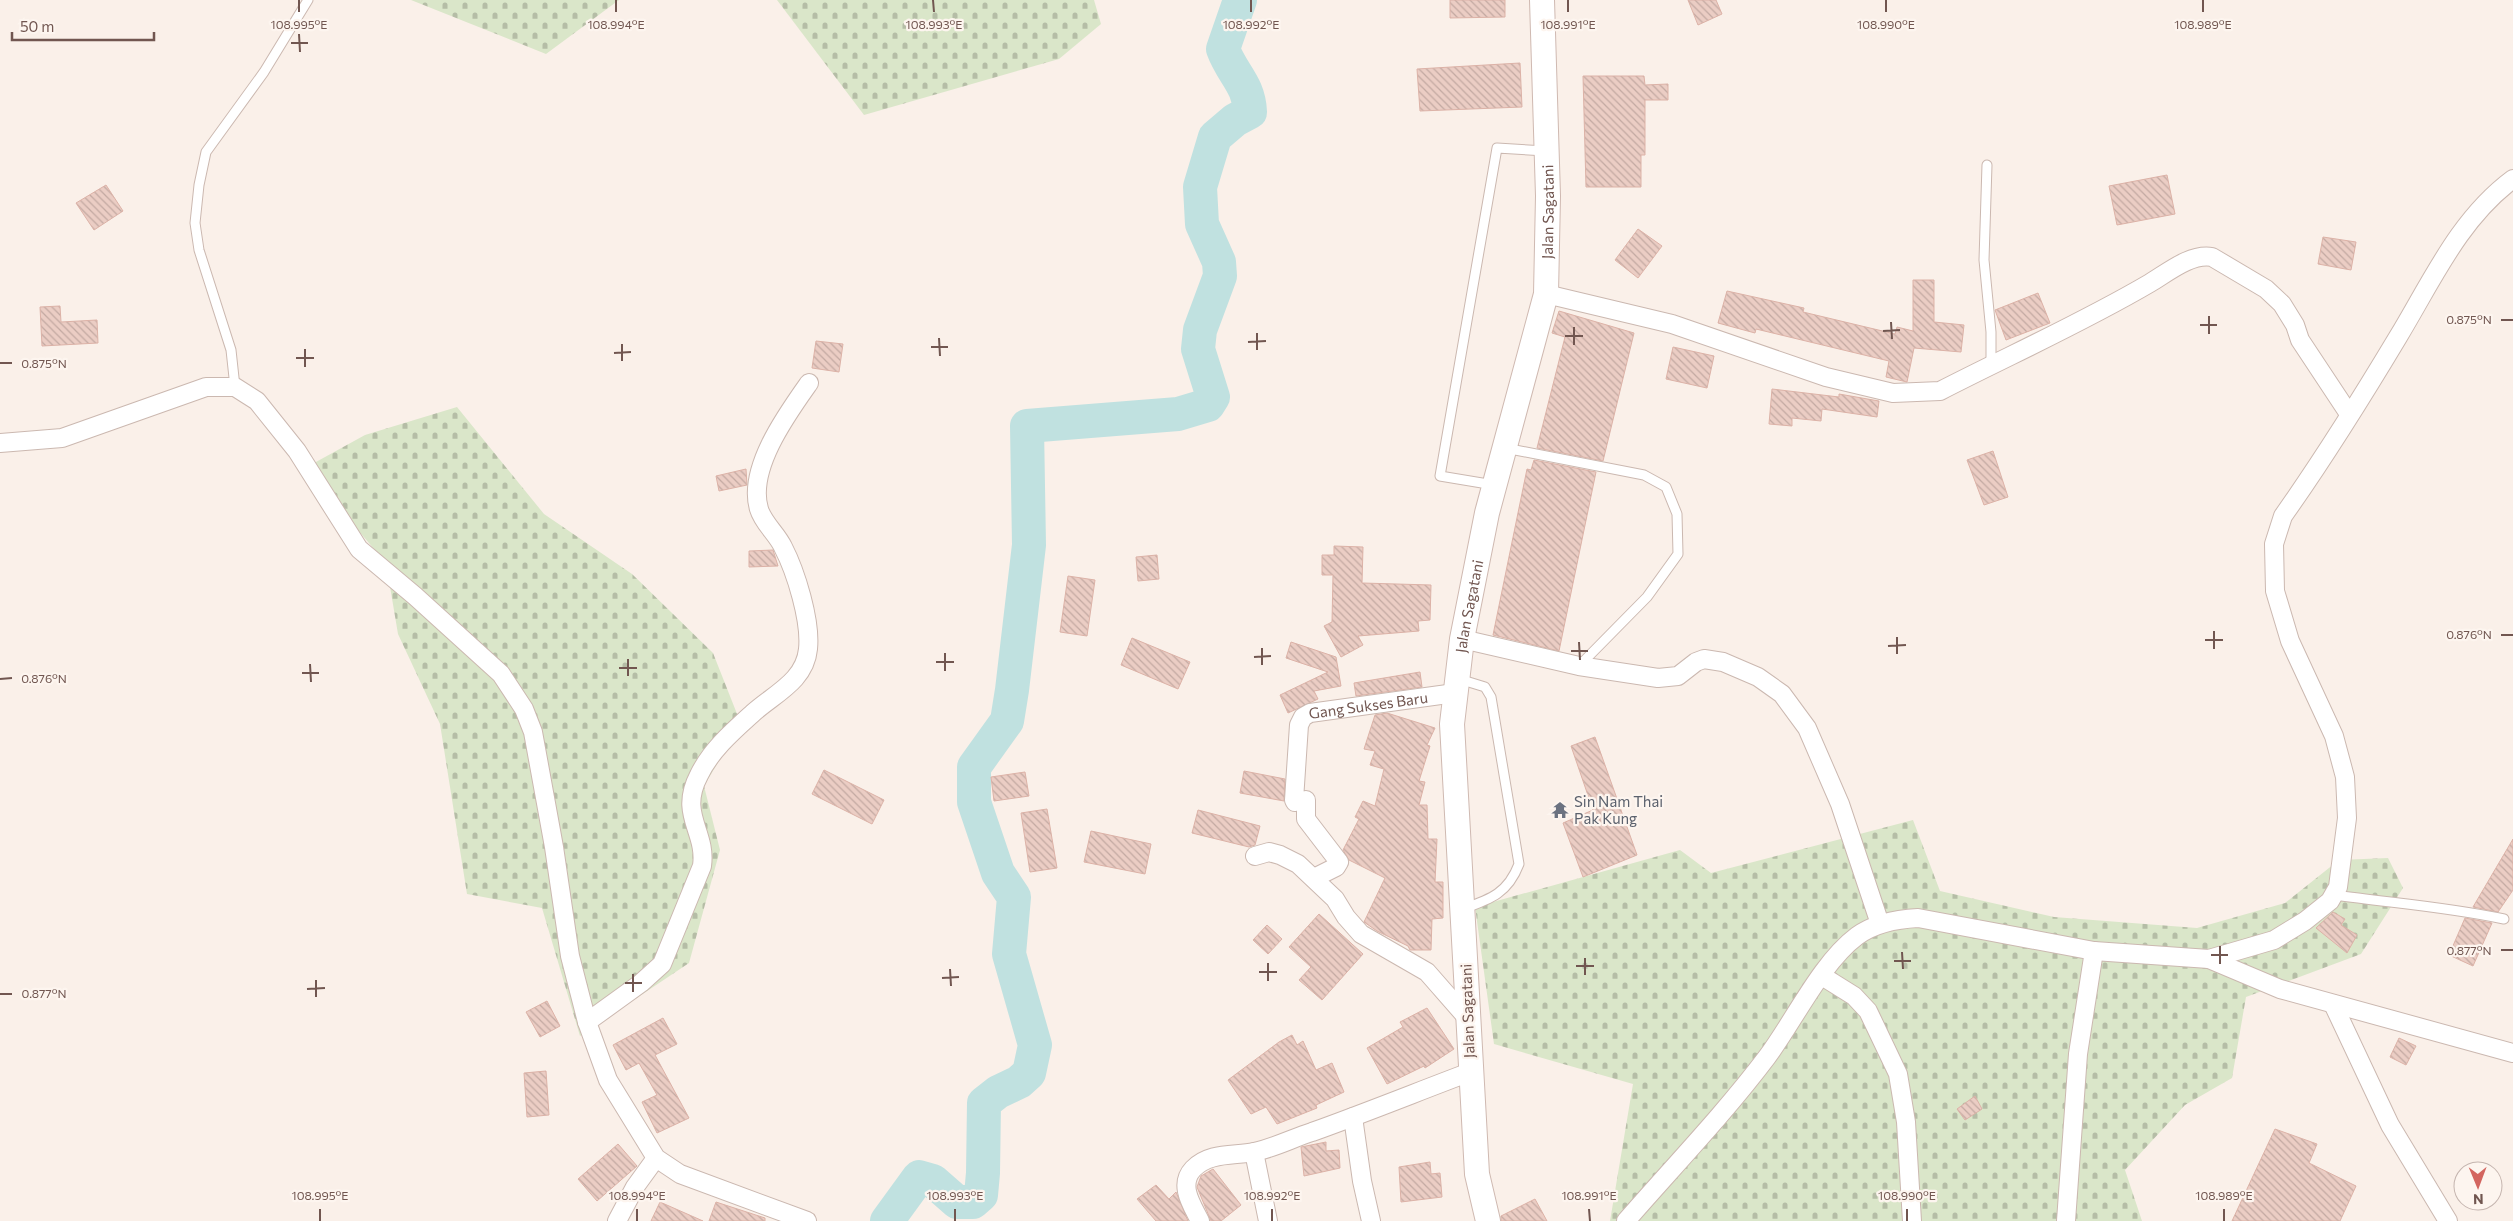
<svg xmlns="http://www.w3.org/2000/svg" width="2513" height="1221" viewBox="0 0 2513 1221" font-family="Commissioner,sans-serif">
	<style>
		.cemetery { fill: url(#cemetery-stones) }
		.lines { fill: none; stroke-linecap: round; stroke-linejoin: round }
		.river { stroke: #c0e1e0; stroke-width: 34 }
		.building { fill: url(#building-back-hatch); stroke: #dcb2a7 }
		.lane-casing { stroke: #cbb8b0; stroke-width: 11 }
		.street-casing { stroke: #cbb8b0; stroke-width: 20 }
		.secondary-casing { stroke: #cfb9b1; stroke-width: 26 }
		.lane { stroke: #fff; stroke-width: 9 }
		.street { stroke: #fff; stroke-width: 18 }
		.secondary { stroke: #fff; stroke-width: 24 }
		.ticks { fill: none; stroke: #715650; stroke-width: 2 }
		.labels { text-anchor: middle; dominant-baseline: central; stroke-width: 4.5; stroke-linejoin: round; paint-order: stroke }
		.street-label { font-size: 15px; fill: #715650; stroke: #fdf5ef }
		.worship-label { font-size: 15px; fill: #5b616d; stroke: #fdf5ef; text-anchor: start }
		.ticks-label { font-size: 12px; text-anchor: middle; fill: #715650; stroke: #fdf5ef; stroke-width: 4.5; stroke-linejoin: round; paint-order: stroke }
	</style>
	<defs>
		<pattern id="cemetery-stones" width="16" height="16" patternUnits="userSpaceOnUse" patternTransform="scale(1.25)"><rect width="16" height="16" fill="#dae6c9"/><path d="M2 7V4a2 2 0 0 1 4 0v3zM10 15v-3a2 2 0 0 1 4 0v3z" fill="#b5bda6"/></pattern>
		<pattern id="building-back-hatch" width="6" height="6" patternUnits="userSpaceOnUse" patternTransform="scale(1.25)"><rect width="6" height="6" fill="#ebcdc4"/><path d="M-1 5l2 2M0 0l6 6M5-1l2 2" fill="none" stroke="#c3a9a2"/></pattern>
	</defs>
	<rect width="100%" height="100%" fill="#faf0e9"/>
	<!-- cemetery -->
	<g class="cemetery">
		<path d="M411,0H619L546,54Z"/>
		<path d="M777,0H1094L1101,24L1059,59L864,115Z"/>
		<path d="M457,407L544,514L632,574L713,653L741,724L704,786L720,850L689,963L580,1036L542,908L467,894L440,724L398,634L386,563L305,468L365,435Z"/>
		<path d="M1913,820L1940,891L2054,917L2197,928L2285,903L2339,860L2388,858L2403,888L2361,954L2246,997L2232,1078L2185,1105L2125,1170L2142,1221H1610L1633,1084L1494,1044L1475,907L1680,850L1711,873Z"/>
	</g>
	<g class="lines">
		<!-- river -->
		<path class="river" d="M887,1221L919,1177L933,1181L957,1202H973L981,1195L983,1173L984,1103L998,1092L1019,1082L1029,1073L1035,1045L1009,954L1014,897L998,873L974,802V767L1007,721L1012,690L1029,545L1027,426L1178,414L1208,405L1213,397L1198,349L1200,330L1220,276L1219,262L1202,224L1200,187L1215,137L1235,120L1250,112C1249,84 1232,74 1223,49L1240,0"/>
	</g>
	<!-- building -->
	<g class="building">
		<path d="M1450,0H1505V17L1450,18Z"/>
		<path d="M1688,0H1716L1722,14L1698,25Z"/>
		<path d="M1520,63L1522,107L1420,111L1417,69Z"/>
		<path d="M1583,76H1644L1645,85L1668,84V100H1645V155H1641V187H1586Z"/>
		<path d="M2167,175L2175,214L2117,225L2109,186Z"/>
		<path d="M106,185L123,211L94,230L76,203Z"/>
		<path d="M1638,229L1662,246L1638,278L1615,260Z"/>
		<path d="M2323,237L2356,242L2351,270L2318,264Z"/>
		<path d="M1913,280H1934V322L1964,325L1961,352L1914,348L1907,382L1886,377L1889,361L1756,329L1755,333L1718,323L1727,291L1804,308L1803,312L1895,334L1897,327L1913,331Z"/>
		<path d="M2038,293L2050,323L2006,340L1995,310Z"/>
		<path d="M60,306L61,322L97,320L98,343L42,346L40,307Z"/>
		<path d="M1559,311L1634,333L1603,461L1537,448L1565,337L1552,333Z"/>
		<path d="M816,341L843,344L839,372L812,368Z"/>
		<path d="M1673,347L1714,356L1707,388L1666,379Z"/>
		<path d="M1772,389L1839,397V394L1879,401L1877,417L1822,409L1821,421L1792,418V426L1769,424Z"/>
		<path d="M1993,451L2008,497L1984,505L1967,460Z"/>
		<path d="M1534,460L1596,472L1559,651L1493,635L1527,469L1531,470Z"/>
		<path d="M746,469L747,485L719,491L716,476Z"/>
		<path d="M1334,546L1363,547L1362,583L1431,585L1430,620L1418,621L1419,631L1358,636L1363,645L1341,657L1324,626L1332,622L1333,575H1322V555H1334Z"/>
		<path d="M773,550L778,566L749,567V551Z"/>
		<path d="M1157,555L1159,579L1138,581L1136,557Z"/>
		<path d="M1068,576L1095,580L1087,636L1060,632Z"/>
		<path d="M1132,638L1190,662L1178,689L1121,665Z"/>
		<path d="M1291,642L1336,657L1341,686L1314,691L1318,699L1288,713L1280,695L1328,672L1286,658Z"/>
		<path d="M1420,672L1422,687L1356,696L1354,683Z"/>
		<path d="M1387,713L1435,728L1427,745L1430,746L1419,781L1425,782L1419,805H1427L1428,839H1437L1435,882H1443V918L1432,919L1431,950H1410L1408,946L1377,931L1364,922L1385,878L1349,860L1343,850L1359,819L1355,817L1363,801L1375,806L1384,769L1370,765L1375,751L1364,749L1375,715Z"/>
		<path d="M1595,737L1637,855L1583,877L1563,823L1593,810L1571,746Z"/>
		<path d="M824,770L884,800L872,824L812,794Z"/>
		<path d="M1244,771L1285,779L1284,801L1240,793Z"/>
		<path d="M1025,772L1029,796L994,801L991,777Z"/>
		<path d="M1047,809L1057,868L1030,872L1021,813Z"/>
		<path d="M1198,810L1260,826L1255,845L1249,847L1192,833Z"/>
		<path d="M1091,831L1151,844L1145,874L1084,862Z"/>
		<path d="M2513,839V890L2498,912L2473,907Z"/>
		<path d="M2333,912L2345,919L2341,925L2357,935L2347,953L2316,928Z"/>
		<path d="M1319,914L1363,954L1322,1000L1299,980L1311,967L1289,947Z"/>
		<path d="M2465,918L2492,923L2473,966L2449,955Z"/>
		<path d="M1267,925L1282,939L1268,954L1253,940Z"/>
		<path d="M547,1001L560,1026L540,1037L526,1012Z"/>
		<path d="M1427,1008L1454,1049L1425,1068L1424,1066L1387,1084L1367,1048L1403,1027L1400,1022Z"/>
		<path d="M663,1018L677,1044L655,1055L689,1118L657,1133L642,1102L657,1095L639,1063L626,1070L613,1045Z"/>
		<path d="M1292,1035L1297,1045L1303,1041L1316,1070L1332,1063L1344,1092L1316,1105L1317,1108L1277,1124L1266,1107L1251,1114L1228,1080L1279,1042Z"/>
		<path d="M2399,1038L2416,1046L2406,1065L2390,1057Z"/>
		<path d="M546,1071L549,1115L527,1117L524,1073Z"/>
		<path d="M1975,1096L1982,1109L1965,1120L1957,1109Z"/>
		<path d="M2275,1129L2317,1144L2309,1163L2356,1186L2340,1221H2232Z"/>
		<path d="M1326,1142V1151L1339,1150L1340,1168L1304,1176L1301,1147Z"/>
		<path d="M618,1144L637,1166L597,1201L578,1179Z"/>
		<path d="M1430,1162L1431,1174L1440,1173L1442,1197L1401,1202L1399,1167Z"/>
		<path d="M1213,1169L1241,1205L1221,1221H1211L1197,1187L1201,1176Z"/>
		<path d="M1156,1185L1169,1199L1176,1192L1188,1221H1156L1137,1199Z"/>
		<path d="M1535,1199L1547,1221H1501V1216Z"/>
		<path d="M660,1202L703,1221H651Z"/>
		<path d="M716,1202L765,1218V1221H709Z"/>
	</g>
	<g class="lines">
		<!-- lane casing -->
		<g class="lane-casing">
			<g id="lane">
				<path d="M1987,165L1984,260L1991,332V365"/>
				<path d="M235,387L231,350L199,250L195,223L199,185L206,152L264,72L308,0"/>
				<path d="M1505,448L1644,475L1666,487L1677,514L1678,554L1647,597L1579,666"/>
				<path d="M1494,485L1440,476L1497,148L1546,151"/>
				<path d="M1459,679L1485,687L1491,697L1519,864C1508,893 1491,899 1463,909"/>
				<path d="M2335,895C2392,903 2448,907 2504,919"/>
			</g>
		</g>
		<!-- street casing -->
		<g class="street-casing">
			<g id="street">
				<path d="M1546,294L1672,324L1826,377L1893,393L1940,391C2010,355 2082,323 2150,283C2167,273 2191,253 2212,257L2266,289L2282,304L2295,325L2300,340L2349,414"/>
				<path d="M0,443L62,438L206,387H235L257,401L297,451L359,549L415,596L501,674L524,709L533,732L554,847L570,956L587,1022L608,1080L656,1158L680,1174L807,1221"/>
				<path d="M1462,639L1579,666L1658,678L1678,676L1696,662L1704,659L1723,662L1758,677L1782,694L1807,728L1840,804L1880,924"/>
				<path d="M1255,856L1269,852L1280,855L1298,864L1335,899L1346,917L1361,934L1427,972L1469,1020"/>
				<path id="s1" d="M1314,878L1336,867L1339,862L1306,819V800L1295,802L1294,800L1299,725L1303,717L1310,713L1455,693"/>
				<path d="M2209,959L2280,989L2513,1053"/>
				<path d="M1822,976L1854,996L1868,1011L1898,1074L1906,1122L1912,1221"/>
				<path d="M2333,1004L2390,1125L2448,1221"/>
				<path d="M587,1022L641,983L662,964L702,866C707,831 678,815 699,775C711,750 733,731 753,713C774,694 805,681 808,649C811,621 796,572 783,547C777,534 763,523 759,509C747,469 787,414 809,383"/>
				<path d="M1353,1117L1362,1181L1371,1221"/>
				<path d="M1254,1152L1268,1221"/>
				<path d="M617,1221L635,1187L656,1158"/>
				<path d="M1200,1221C1192,1205 1178,1185 1193,1169C1209,1152 1234,1156 1254,1152C1274,1148 1293,1138 1312,1132C1365,1113 1417,1092 1470,1072"/>
				<path d="M1626,1221C1673,1167 1724,1114 1767,1057C1794,1021 1821,963 1857,936C1875,923 1897,919 1918,918L2094,951L2209,959L2274,940L2305,921L2330,901L2338,887L2347,818L2345,777L2334,736L2290,641L2275,591L2274,544L2283,516C2324,458 2362,397 2398,337C2432,281 2459,219 2513,179"/>
				<path d="M2066,1221L2078,1054L2094,951"/>
			</g>
		</g>
		<!-- secondary casing -->
		<g class="secondary-casing">
			<g id="secondary">
				<path id="s2" d="M1488,1221L1477,1174L1452,724L1462,639L1487,513L1546,294L1548,196L1542,0"/>
			</g>
		</g>
		<!-- lane -->
		<use href="#lane" class="lane"/>
		<!-- street -->
		<use href="#street" class="street"/>
		<!-- secondary -->
		<use href="#secondary" class="secondary"/>
	</g>
	<!-- ticks -->
	<path class="ticks" d="M299,0V12M616,0V12M933,0L934,12M1251,0V12M1568,0V12M1886,0V12M2203,0V12M299,34L300,52M291,43H308M2209,316V334M2501,320H2513M1891,322L1892,339M2200,325H2217M1574,327V345M1883,331L1900,330M1257,333V350M1565,336H1583M939,338L940,356M1248,342L1266,341M622,344V361M931,347H948M305,349V367M614,353L631,352M296,358H314M0,363H12M2214,631V649M2501,635H2513M1897,637V654M2205,640H2223M1579,642L1580,660M1888,646L1906,645M1262,648V665M1571,651H1588M945,653V671M1254,657L1271,656M628,659V676M936,662H954M310,664L311,682M619,668H637M302,673H319M0,679L12,678M2220,946V964M2501,950H2513M1902,952L1903,969M2211,955H2228M1585,958V975M1894,961H1911M1268,963V981M1576,966H1594M950,969L951,986M1259,972H1277M633,974V992M942,978L959,977M316,980V997M625,983H642M307,989L325,988M0,994H12M320,1209V1221M637,1209V1221M955,1209V1221M1272,1209V1221M1589,1209L1590,1221M1907,1209V1221M2224,1209V1221"/>
	<!-- icons -->
	<defs>
		<g id="temple-bare" transform="scale(1.35)"><path d="M0-6L5-2H3V0L6.5 2.5H4V6H1.5V3h-3V6H-4V2.5H-6.5L-3 0V-2H-5Z" fill="#6b7280" stroke="#fdf5ef" stroke-width="2.5" paint-order="stroke"/></g>
	</defs>
	<g fill-rule="evenodd">
		<use href="#temple-bare" x="1560" y="810"/>
	</g>
	<g class="labels">
		<!-- street labels -->
		<g class="street-label">
			<text stroke="none"><textPath href="#s2" startOffset="1022">Jalan Sagatani</textPath></text>
			<text stroke="none"><textPath href="#s2" startOffset="618">Jalan Sagatani</textPath></text>
			<text stroke="none"><textPath href="#s1" startOffset="268">Gang Sukses Baru</textPath></text>
			<text transform="translate(1467 1011) rotate(-92)">Jalan Sagatani</text>
		</g>
		<!-- worship labels -->
		<g class="worship-label">
			<text x="1574" y="801">Sin Nam Thai<tspan x="1574" dy="17">Pak Kung</tspan></text>
		</g>
	</g>
	<g class="ticks-label">
		<text x="299" y="29">108.995°E</text>
		<text x="616" y="29">108.994°E</text>
		<text x="934" y="29">108.993°E</text>
		<text x="1251" y="29">108.992°E</text>
		<text x="1568" y="29">108.991°E</text>
		<text x="1886" y="29">108.990°E</text>
		<text x="2203" y="29">108.989°E</text>
		<text x="2469" y="324">0.875°N</text>
		<text x="44" y="368">0.875°N</text>
		<text x="2469" y="639">0.876°N</text>
		<text x="44" y="683">0.876°N</text>
		<text x="2469" y="955">0.877°N</text>
		<text x="44" y="998">0.877°N</text>
		<text x="320" y="1200">108.995°E</text>
		<text x="637" y="1200">108.994°E</text>
		<text x="955" y="1200">108.993°E</text>
		<text x="1272" y="1200">108.992°E</text>
		<text x="1589" y="1200">108.991°E</text>
		<text x="1907" y="1200">108.990°E</text>
		<text x="2224" y="1200">108.989°E</text>
	</g>
	<!-- north arrow -->
	<g transform="translate(2478 1186) rotate(179)"><circle r="24" fill="#fdf5ef" stroke="#c5b5af"/>
	<path d="M0-4L9 19L0 12L-9 19Z" fill="#d3655f"/>
	<text y="-8" font-size="14" font-weight="bold" text-anchor="middle" fill="#715650">N</text>
	</g>
	<!-- scale -->
	<path d="M12 32v8h142v-8" fill="none" stroke="#715650" stroke-width="2.5"/>
	<text x="20" y="32" font-size="15" fill="#715650" stroke="#fdf5ef" stroke-width="4" paint-order="stroke">50 m</text>
</svg>
